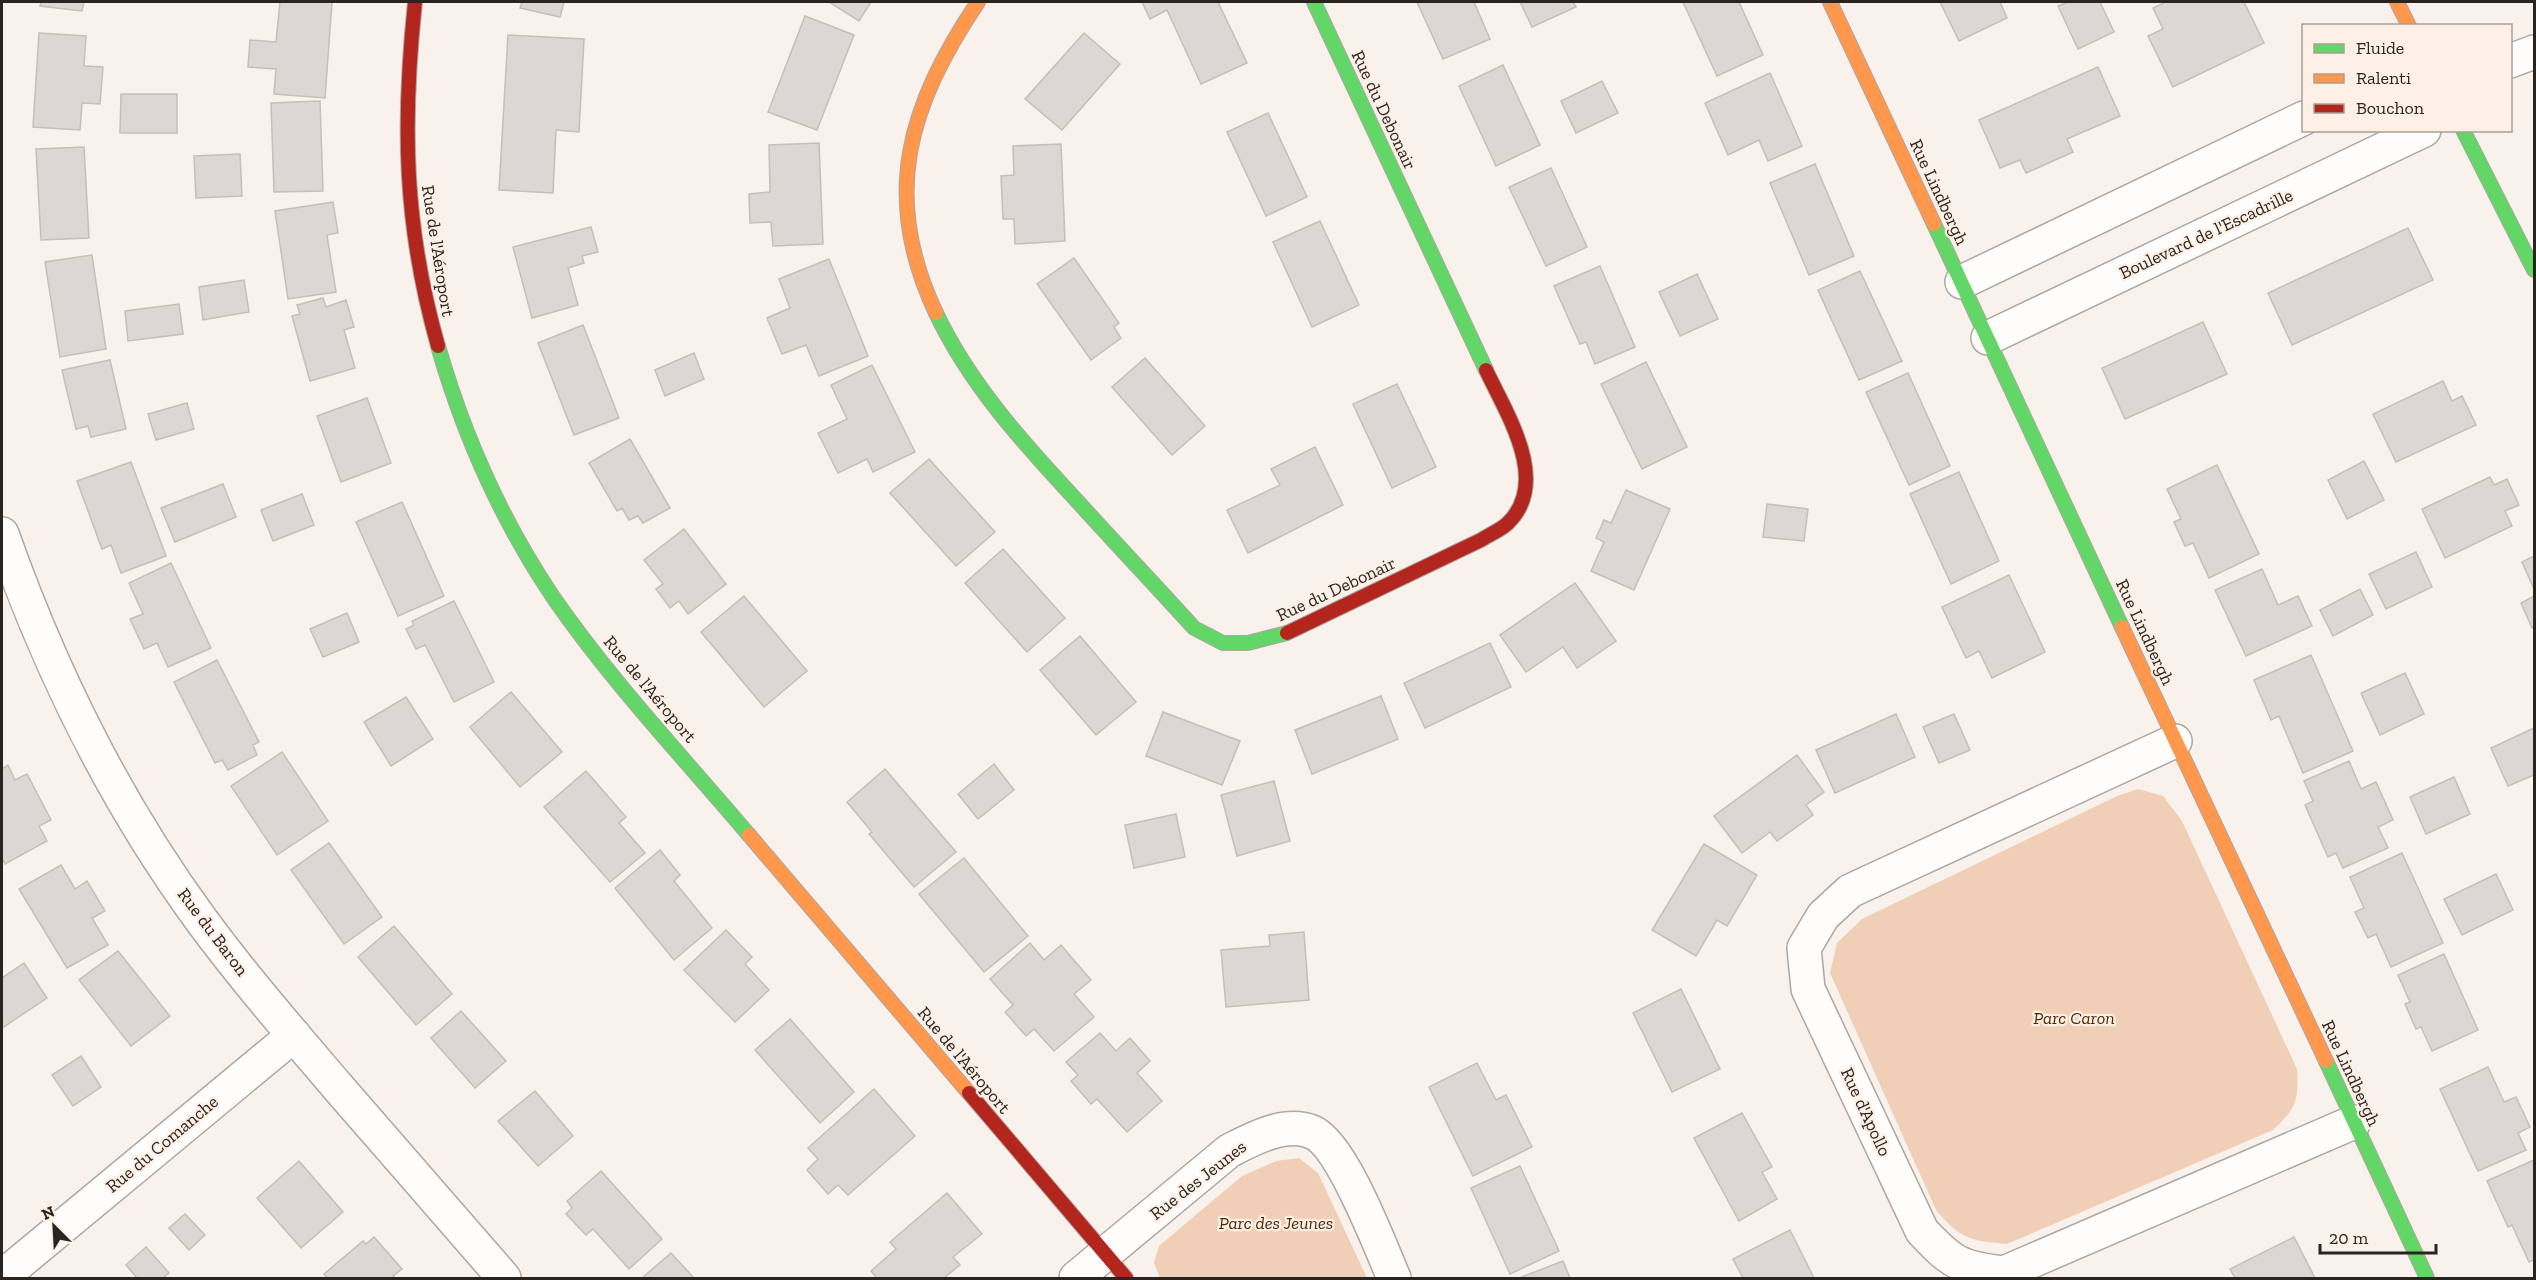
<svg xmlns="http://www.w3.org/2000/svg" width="2536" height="1280" viewBox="0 0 2536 1280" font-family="'Zilla Slab',serif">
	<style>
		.green { fill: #f1cfb7 }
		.building { fill: #ddd7d3; stroke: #c5beba; stroke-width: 1.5 }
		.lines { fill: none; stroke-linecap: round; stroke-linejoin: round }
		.street-casing { stroke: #ada7a3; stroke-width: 36 }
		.fast-casing { stroke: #ada7a3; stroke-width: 16 }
		.slow-casing { stroke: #ada7a3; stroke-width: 16 }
		.jam-casing { stroke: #ada7a3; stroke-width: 16 }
		.street { stroke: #fefdfc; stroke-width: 33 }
		.fast { stroke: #63d668; stroke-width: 14 }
		.slow { stroke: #ff974d; stroke-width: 14 }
		.jam { stroke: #b3261e; stroke-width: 14 }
		.labels { text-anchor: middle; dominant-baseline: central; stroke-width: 4.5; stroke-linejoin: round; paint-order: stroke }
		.street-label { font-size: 18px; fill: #292420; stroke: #fff0e6 }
		.park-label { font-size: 18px; font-style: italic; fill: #4f2805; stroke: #fff0e6 }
	</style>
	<rect width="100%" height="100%" fill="#f9f1ec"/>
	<!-- green -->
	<g class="green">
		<path d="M2138,789L2163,796L2182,821L2297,1069C2299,1100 2296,1109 2273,1130L2007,1244C1970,1241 1961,1239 1936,1210L1830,973L1837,943L1862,919L2117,796Z"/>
		<path d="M1299,1158L1318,1173L1367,1278H1160L1154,1263L1159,1246L1242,1176L1276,1161Z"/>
	</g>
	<!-- building -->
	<g class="building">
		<path d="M41,2H84L82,11L40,6Z"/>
		<path d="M280,2H332L325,98L274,94L276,69L248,67L250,40L276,42Z"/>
		<path d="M522,2H564L560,17L520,8Z"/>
		<path d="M829,2H871L859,21Z"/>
		<path d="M1142,2H1218L1247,63L1201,84L1167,10L1150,19Z"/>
		<path d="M1417,2H1474L1490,39L1443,59Z"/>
		<path d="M1520,2H1573L1576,7L1532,27Z"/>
		<path d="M1683,2H1739L1763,55L1717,76Z"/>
		<path d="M1940,2H2000L2007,18L1959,41Z"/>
		<path d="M2069,2H2100L2114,32L2078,49L2058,6Z"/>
		<path d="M2166,2H2244L2264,43L2173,87L2148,36L2163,29L2153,8Z"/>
		<path d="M805,16L854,35L817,130L768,112Z"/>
		<path d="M39,33L86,36L84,66L103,67L100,104L82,103L80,130L33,127Z"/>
		<path d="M1084,33L1120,64L1062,130L1025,99Z"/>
		<path d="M508,35L584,39L579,132L556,130L553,193L499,190Z"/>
		<path d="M1503,65L1540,145L1496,166L1459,86Z"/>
		<path d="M2098,67L2120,116L2067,139L2073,152L2026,173L2020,160L2000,168L1979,120Z"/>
		<path d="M1770,73L1802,146L1768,161L1759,140L1728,155L1705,103Z"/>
		<path d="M1602,81L1618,113L1576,133L1561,101Z"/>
		<path d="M121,94H177V133H120Z"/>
		<path d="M320,101L323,191L274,192L271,103Z"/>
		<path d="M1268,113L1307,197L1266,216L1227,132Z"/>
		<path d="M819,143L823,244L773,246L771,222L750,223L749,194L770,192L769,145Z"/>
		<path d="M1061,144L1065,241L1015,244L1014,219H1003L1001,176L1014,175L1013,146Z"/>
		<path d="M84,147L89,238L41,240L36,149Z"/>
		<path d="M240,154L242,196L196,198L194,156Z"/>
		<path d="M1815,164L1854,256L1809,275L1770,183Z"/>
		<path d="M1551,168L1587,247L1546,266L1509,187Z"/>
		<path d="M333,202L338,233L327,235L336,292L288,299L275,211Z"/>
		<path d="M1320,221L1359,305L1312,327L1273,242Z"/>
		<path d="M591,227L598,252L582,256L584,263L568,268L578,305L532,318L513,247Z"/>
		<path d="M2408,228L2433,280L2292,345L2268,293Z"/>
		<path d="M92,255L106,349L60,357L45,262Z"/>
		<path d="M1074,258L1119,323L1114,327L1121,338L1091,360L1037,284Z"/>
		<path d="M829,259L868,356L819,376L806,345L782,354L767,318L790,308L779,279Z"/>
		<path d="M1600,266L1635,347L1595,364L1586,342L1580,344L1554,286Z"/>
		<path d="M1860,271L1902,361L1859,380L1818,290Z"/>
		<path d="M1697,274L1718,319L1680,336L1659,292Z"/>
		<path d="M244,280L249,312L203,320L199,287Z"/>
		<path d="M323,298L326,307L346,300L354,327L344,330L355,368L310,381L292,316L300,314L297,305Z"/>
		<path d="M179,304L183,334L128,341L125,311Z"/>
		<path d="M2203,322L2227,374L2125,419L2102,368Z"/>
		<path d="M583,325L619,418L574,435L538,343Z"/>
		<path d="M694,353L704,379L665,396L655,370Z"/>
		<path d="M1145,358L1205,426L1172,455L1112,387Z"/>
		<path d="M110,360L126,429L91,437L88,426L76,429L62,370Z"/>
		<path d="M1646,362L1687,447L1642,469L1601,384Z"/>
		<path d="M872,365L915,452L873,472L867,459L838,473L818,433L847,419L831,385Z"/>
		<path d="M1908,373L1950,466L1909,485L1866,392Z"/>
		<path d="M2443,381L2452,401L2462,396L2476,425L2396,462L2373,414Z"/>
		<path d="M1397,384L1436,467L1392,488L1353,404Z"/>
		<path d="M367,398L391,463L341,482L317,416Z"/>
		<path d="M187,403L194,429L156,440L148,414Z"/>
		<path d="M630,439L670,508L643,523L638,516L629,520L622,508L617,511L589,463Z"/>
		<path d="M1315,447L1343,505L1248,553L1227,510L1280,485L1271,469Z"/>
		<path d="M929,459L995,532L956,566L890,493Z"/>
		<path d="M2364,461L2384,500L2347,519L2328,480Z"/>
		<path d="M131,462L166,556L121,573L111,545L102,549L77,481Z"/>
		<path d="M2217,465L2259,554L2209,578L2193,543L2185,546L2174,522L2181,519L2167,489Z"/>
		<path d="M1959,472L1999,561L1951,584L1910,494Z"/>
		<path d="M2490,477L2494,485L2507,479L2519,505L2505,511L2512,526L2445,558L2422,509Z"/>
		<path d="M223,484L236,517L175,542L161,508Z"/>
		<path d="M1626,490L1670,509L1634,590L1591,571L1604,542L1596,538L1604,520L1611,523Z"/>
		<path d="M302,494L314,525L273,541L261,510Z"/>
		<path d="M402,502L444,596L398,616L356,522Z"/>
		<path d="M1767,504L1808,509L1804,541L1763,537Z"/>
		<path d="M684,529L726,584L688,614L679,601L670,608L656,589L663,584L644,560Z"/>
		<path d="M1003,549L1065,618L1027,652L965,583Z"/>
		<path d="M2416,552L2432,587L2386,609L2369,574Z"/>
		<path d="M2534,556V589L2522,562Z"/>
		<path d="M171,563L211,648L168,667L157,643L144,649L130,619L143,614L129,583Z"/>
		<path d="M2262,569L2278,605L2298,596L2312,626L2246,656L2215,590Z"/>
		<path d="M2009,575L2045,652L1992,678L1979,651L1966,658L1942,607Z"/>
		<path d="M1575,583L1616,641L1577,668L1563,647L1526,672L1500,635Z"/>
		<path d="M2360,589L2373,615L2333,636L2320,610Z"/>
		<path d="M744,596L807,671L764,707L701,632Z"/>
		<path d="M2534,596V626L2532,628L2521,603Z"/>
		<path d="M454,601L494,682L454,702L425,645L416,649L406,629L414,625L412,621Z"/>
		<path d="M347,613L359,642L323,657L310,629Z"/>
		<path d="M1080,636L1136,702L1096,735L1040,670Z"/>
		<path d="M1490,643L1511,687L1425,728L1404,683Z"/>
		<path d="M2311,655L2353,751L2303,773L2279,716L2271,720L2254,680Z"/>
		<path d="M217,660L259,742L253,745L257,755L228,770L222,760L215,763L174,682Z"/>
		<path d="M2405,673L2424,714L2380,735L2361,693Z"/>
		<path d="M511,692L562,752L520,787L470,727Z"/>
		<path d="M1381,696L1398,739L1312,774L1295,730Z"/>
		<path d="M406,697L433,739L391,766L364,722Z"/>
		<path d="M1163,712L1240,741L1222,785L1146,756Z"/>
		<path d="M1896,714L1915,757L1835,793L1816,750Z"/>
		<path d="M1954,714L1970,750L1939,763L1923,727Z"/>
		<path d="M2534,728V775L2508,786L2491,748Z"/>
		<path d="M282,752L328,821L277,855L231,786Z"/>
		<path d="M1797,755L1824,792L1806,805L1813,815L1777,841L1770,832L1742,853L1714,816Z"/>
		<path d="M2349,761L2361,789L2376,782L2393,820L2378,827L2388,848L2343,868L2336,853L2328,857L2305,805L2313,801L2304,781Z"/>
		<path d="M994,764L1014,790L978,819L958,794Z"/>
		<path d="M8,765L15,780L27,774L51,820L39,826L47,841L5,864L2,858V769Z"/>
		<path d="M885,769L956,852L914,887L869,834L872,832L847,802Z"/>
		<path d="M586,771L626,817L619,823L645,853L610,882L544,807Z"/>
		<path d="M2454,777L2470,814L2426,834L2410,797Z"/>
		<path d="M1274,781L1290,841L1237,856L1221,795Z"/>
		<path d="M1176,814L1185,857L1134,868L1125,825Z"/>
		<path d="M329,843L382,917L344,944L291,870Z"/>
		<path d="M1704,844L1757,875L1727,926L1717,920L1696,956L1652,930Z"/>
		<path d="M660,850L680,875L674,881L712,928L674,960L615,888Z"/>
		<path d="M2402,853L2443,943L2391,967L2376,934L2368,938L2355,912L2364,908L2350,877Z"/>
		<path d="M964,858L1028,936L984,972L919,894Z"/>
		<path d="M61,865L75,889L87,881L105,911L92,918L108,945L67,968L19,889Z"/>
		<path d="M2496,874L2513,910L2462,935L2444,899Z"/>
		<path d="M394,926L452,994L416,1025L358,957Z"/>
		<path d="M726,930L752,957L745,964L769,990L735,1022L684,970Z"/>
		<path d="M1304,932L1309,1000L1226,1007L1221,950L1270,946L1269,935Z"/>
		<path d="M1030,943L1044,960L1061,945L1091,980L1074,994L1094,1017L1054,1051L1034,1029L1026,1036L1005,1012L1013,1005L990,979Z"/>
		<path d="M118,951L170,1016L131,1046L79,980Z"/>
		<path d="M2444,954L2478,1030L2432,1051L2421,1027L2416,1029L2405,1004L2410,1002L2398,975Z"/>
		<path d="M24,963L47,998L2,1028V978Z"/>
		<path d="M1681,989L1720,1069L1672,1092L1633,1013Z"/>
		<path d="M461,1011L506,1061L475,1088L431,1038Z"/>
		<path d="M790,1019L854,1092L820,1123L755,1050Z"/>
		<path d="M1100,1033L1116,1051L1130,1038L1150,1061L1137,1073L1162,1101L1127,1132L1097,1099L1091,1104L1071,1081L1078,1075L1066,1062Z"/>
		<path d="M81,1056L101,1087L73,1106L52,1075Z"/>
		<path d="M1477,1063L1496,1100L1506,1095L1532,1147L1473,1176L1429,1087Z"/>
		<path d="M2488,1067L2504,1102L2516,1097L2530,1127L2518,1133L2526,1150L2478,1171L2440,1089Z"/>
		<path d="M874,1089L915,1136L848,1195L838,1185L828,1194L807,1170L818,1159L808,1148Z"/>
		<path d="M535,1091L573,1136L538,1166L498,1121Z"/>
		<path d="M1742,1113L1772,1167L1762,1172L1777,1199L1739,1221L1694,1138Z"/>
		<path d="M2534,1160V1260L2529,1262L2512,1225L2508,1227L2487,1181Z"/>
		<path d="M299,1161L343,1212L301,1248L257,1198Z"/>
		<path d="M1520,1166L1559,1251L1510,1274L1471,1188Z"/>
		<path d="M601,1171L662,1239L629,1269L593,1229L586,1235L566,1214L572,1208L567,1201Z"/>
		<path d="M947,1193L982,1234L953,1257L960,1265L944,1278H877L871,1271L896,1249L890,1242Z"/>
		<path d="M185,1214L205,1235L189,1250L169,1228Z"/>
		<path d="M1790,1230L1814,1278H1743L1733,1259Z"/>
		<path d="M374,1237L402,1269L393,1276L396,1278H327L324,1274L363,1241L366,1244Z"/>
		<path d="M2294,1237L2315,1278H2235L2230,1269Z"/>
		<path d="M146,1247L169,1273L163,1278H137L126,1265Z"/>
		<path d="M671,1253L694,1278H642Z"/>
		<path d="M1563,1261L1570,1278H1519Z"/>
	</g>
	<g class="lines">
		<!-- street casing -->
		<g class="street-casing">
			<g id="street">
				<path d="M2510,61L2534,52"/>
				<path d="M1962,282L2304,118"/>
				<path d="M1988,338L2424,130"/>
				<path d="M2,534C50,670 116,804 202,921C244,978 291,1032 337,1086C393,1150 448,1214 504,1278"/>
				<path d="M2175,741L1850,891L1823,916L1804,948L1808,989L1922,1231C1952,1263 1960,1268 2004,1273L2354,1122"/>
				<path d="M2,1277L294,1035"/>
				<path d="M1076,1278L1229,1151C1252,1139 1285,1121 1312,1132C1342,1144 1380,1246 1394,1278"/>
			</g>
		</g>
		<!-- fast casing -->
		<g class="fast-casing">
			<g id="fast">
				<path d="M1314,2L1486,370"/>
				<path d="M2463,130L2534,270"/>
				<path d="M1934,224L2122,627"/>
				<path d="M936,313C970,385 1025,445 1079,503C1117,545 1156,586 1194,628L1223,643H1248L1287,633"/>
				<path d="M438,346C463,433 502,521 553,597C611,681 683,757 749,835"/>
				<path d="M2326,1061L2427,1278"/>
			</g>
		</g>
		<!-- slow casing -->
		<g class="slow-casing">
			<g id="slow">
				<path d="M1830,2L1934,224"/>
				<path d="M2397,2L2409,26"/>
				<path d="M936,313C880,195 909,105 978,2"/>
				<path d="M2122,627L2326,1061"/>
				<path d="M749,835L969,1093"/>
			</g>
		</g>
		<!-- jam casing -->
		<g class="jam-casing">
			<g id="jam">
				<path d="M415,2C402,125 404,226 438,346"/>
				<path d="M1287,633L1481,540C1490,534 1501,530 1508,523C1551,481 1506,413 1486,370"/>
				<path d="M969,1093L1126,1278"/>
			</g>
		</g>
		<!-- street -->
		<use href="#street" class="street"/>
		<!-- fast -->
		<use href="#fast" class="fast"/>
		<!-- slow -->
		<use href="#slow" class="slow"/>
		<!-- jam -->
		<use href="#jam" class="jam"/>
	</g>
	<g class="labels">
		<!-- street labels -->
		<g class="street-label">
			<text transform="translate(1384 110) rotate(65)">Rue du Debonair</text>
			<text transform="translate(1939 192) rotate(65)">Rue Lindbergh</text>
			<text transform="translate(2206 234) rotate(-25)">Boulevard de l'Escadrille</text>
			<text transform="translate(438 251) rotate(81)">Rue de l'Aéroport</text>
			<text transform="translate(1336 589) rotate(-25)">Rue du Debonair</text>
			<text transform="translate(2145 632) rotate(65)">Rue Lindbergh</text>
			<text transform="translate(650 689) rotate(50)">Rue de l'Aéroport</text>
			<text transform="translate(213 932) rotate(53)">Rue du Baron</text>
			<text transform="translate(964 1060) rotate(50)">Rue de l'Aéroport</text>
			<text transform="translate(2351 1073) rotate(65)">Rue Lindbergh</text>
			<text transform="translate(1866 1112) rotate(65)">Rue d'Apollo</text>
			<text transform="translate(162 1144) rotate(-40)">Rue du Comanche</text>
			<text transform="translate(1198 1180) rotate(-38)">Rue des Jeunes</text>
		</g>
		<!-- park labels -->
		<g class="park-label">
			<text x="2074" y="1018">Parc Caron</text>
			<text x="1276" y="1223">Parc des Jeunes</text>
		</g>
	</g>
	<!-- border -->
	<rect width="2536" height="1280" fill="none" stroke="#292420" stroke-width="6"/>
	<!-- legend -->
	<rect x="2302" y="24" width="210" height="108" fill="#fff0e6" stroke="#a99e97" stroke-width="1.5"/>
	<rect x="2314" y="44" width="30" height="9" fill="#63d668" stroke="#a99e97" stroke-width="1.5"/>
	<text x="2356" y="54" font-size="18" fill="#292420">Fluide</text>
	<rect x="2314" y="74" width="30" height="9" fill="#ff974d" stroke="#a99e97" stroke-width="1.5"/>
	<text x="2356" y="84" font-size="18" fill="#292420">Ralenti</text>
	<rect x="2314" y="104" width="30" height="9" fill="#b3261e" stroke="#a99e97" stroke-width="1.5"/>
	<text x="2356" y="114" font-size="18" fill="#292420">Bouchon</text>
	<!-- north arrow -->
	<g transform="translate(54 1226) rotate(336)" stroke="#fff0e6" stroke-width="4.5" paint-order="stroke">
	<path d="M0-4.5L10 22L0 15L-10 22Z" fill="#292420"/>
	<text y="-9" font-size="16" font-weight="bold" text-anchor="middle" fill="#292420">N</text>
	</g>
	<!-- scale -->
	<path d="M2320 1244v9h116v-9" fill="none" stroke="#292420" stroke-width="3"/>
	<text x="2329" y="1244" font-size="18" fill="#292420" stroke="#fff0e6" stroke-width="4.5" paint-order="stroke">20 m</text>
</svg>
